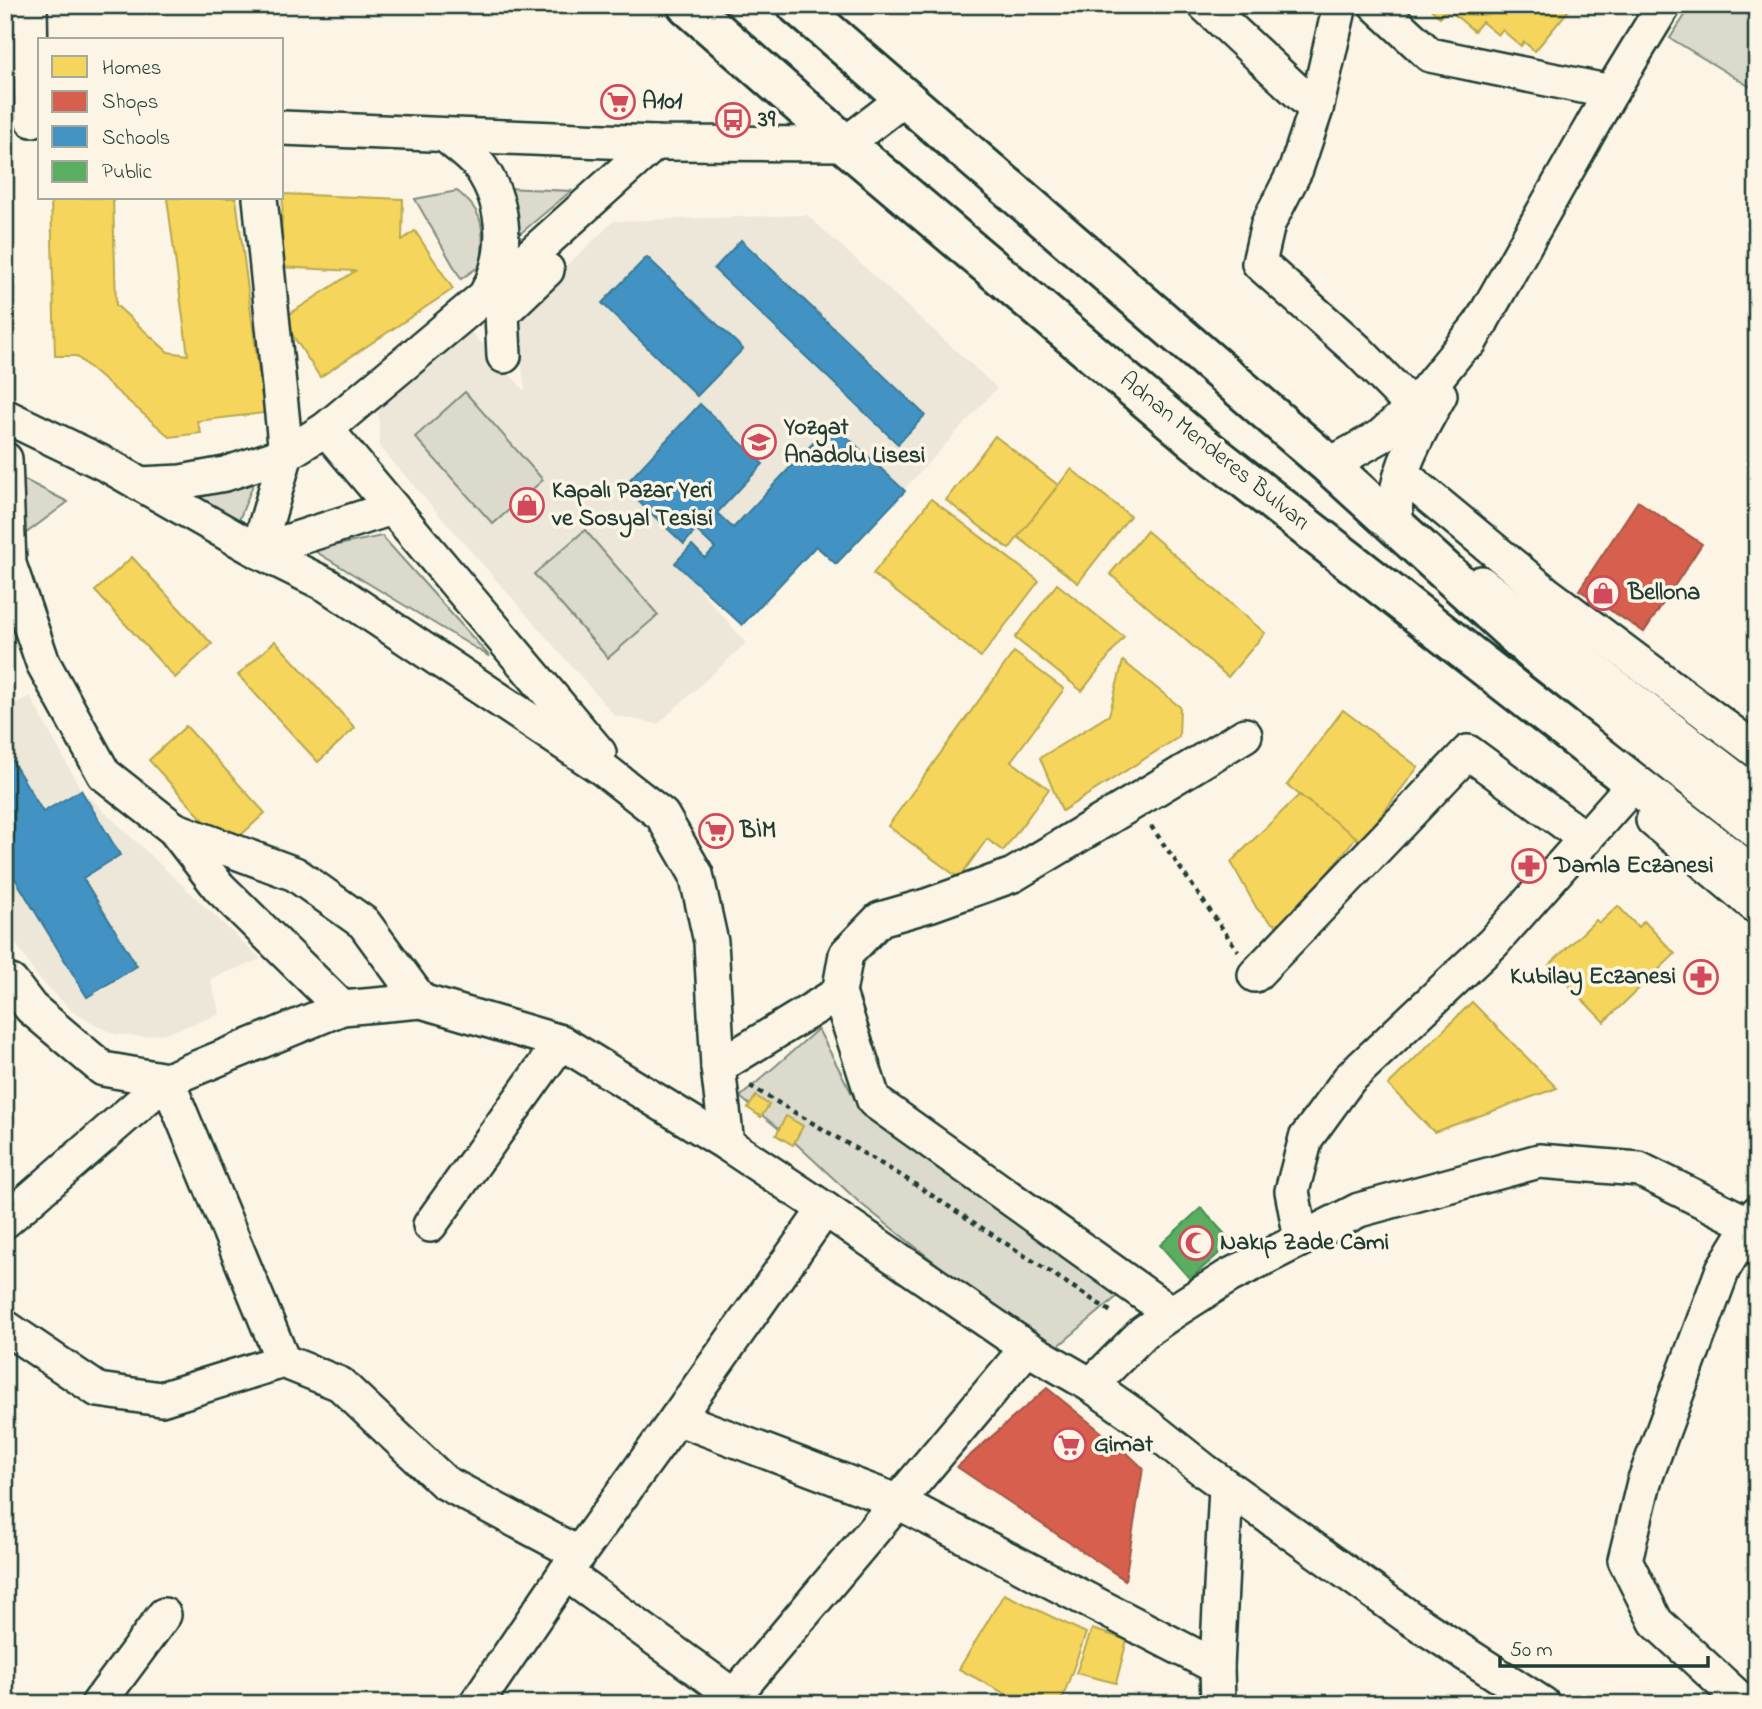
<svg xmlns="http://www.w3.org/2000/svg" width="1762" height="1709" viewBox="0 0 1762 1709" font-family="'Indie Flower',sans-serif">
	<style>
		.built { fill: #ece7d8 }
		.green { fill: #dcdacc; stroke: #7e8c80; stroke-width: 2 }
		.homes { fill: #f6d55c; stroke: #b6a750; stroke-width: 2 }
		.shops { fill: #d6604d; stroke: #9f5646; stroke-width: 2 }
		.schools { fill: #4393c3; stroke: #387998; stroke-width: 2 }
		.public { fill: #5aae61; stroke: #488c54; stroke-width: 2 }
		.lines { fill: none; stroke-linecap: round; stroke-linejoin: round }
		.minor-casing { stroke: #1f3d34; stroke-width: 38 }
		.highway-casing { stroke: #1f3d34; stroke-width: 44 }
		.path { stroke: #1f3d34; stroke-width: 4.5; stroke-dasharray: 5 5; stroke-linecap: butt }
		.minor { stroke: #fcf5e5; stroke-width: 33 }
		.highway { stroke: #fcf5e5; stroke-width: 38 }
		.labels { text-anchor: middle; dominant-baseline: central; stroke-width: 7; stroke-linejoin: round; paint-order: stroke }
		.poi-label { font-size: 24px; font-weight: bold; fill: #1f3d34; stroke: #fcf5e5; text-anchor: start }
		.street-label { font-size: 24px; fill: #1f3d34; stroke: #fcf5e5 }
	</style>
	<rect width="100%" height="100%" fill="#fcf5e5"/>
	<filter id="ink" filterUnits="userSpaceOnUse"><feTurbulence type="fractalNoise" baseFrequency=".0143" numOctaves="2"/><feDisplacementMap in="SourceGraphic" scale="14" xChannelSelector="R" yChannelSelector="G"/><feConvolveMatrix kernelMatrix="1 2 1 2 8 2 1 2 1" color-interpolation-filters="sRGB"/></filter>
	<g filter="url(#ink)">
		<!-- built -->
		<g class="built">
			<path d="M807,215L997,388L836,564L816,546L742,625L683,570L746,643L658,724L615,716L380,447L378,400L465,325L525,391L515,314L614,221Z"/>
			<path d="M30,696L81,790L261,959L210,979L220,1014L170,1032L144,1037L113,1034L72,1011L35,974L17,945L5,917V708Z"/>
		</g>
		<!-- green -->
		<g class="green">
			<path d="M1692,5H1757V91L1670,38Z"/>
			<path d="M505,188L571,191L515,238Z"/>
			<path d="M457,191C486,213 484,231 481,265L461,279L415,199Z"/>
			<path d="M465,392L543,480L493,524L415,437Z"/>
			<path d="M258,472L239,520L187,494Z"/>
			<path d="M23,479L68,502L25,534Z"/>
			<path d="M585,530L658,615L608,658L534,574Z"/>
			<path d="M382,536L490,657L313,550Z"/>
			<path d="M818,1029L861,1111L1126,1289L1056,1348L947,1272L860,1203L790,1138L740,1097Z"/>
		</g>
		<!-- homes -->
		<g class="homes">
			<path d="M1426,5H1451L1440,17Z"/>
			<path d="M1451,5H1573L1535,51L1524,42L1521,46L1502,30L1498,35L1482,22L1474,31L1448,9Z"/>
			<path d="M283,194L403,199L402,240L415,231L453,289L320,377L282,319L355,271L280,267Z"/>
			<path d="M51,198H113L116,305L168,352L188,355L167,198H236L264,413L197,421L201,433L170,437L76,356H55Z"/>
			<path d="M995,436L1058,485L1009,549L946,500Z"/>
			<path d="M1071,469L1130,516L1078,583L1018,537Z"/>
			<path d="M931,499L1039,581L981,657L873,574Z"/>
			<path d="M1147,531L1265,633L1228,677L1110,574Z"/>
			<path d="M132,557L212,644L175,678L95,591Z"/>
			<path d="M1057,584L1124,637L1082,691L1015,638Z"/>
			<path d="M275,641L355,728L318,762L238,675Z"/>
			<path d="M1014,652L1064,689L1011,761L1049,789L1003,851L987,839L959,878L888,826Z"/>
			<path d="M1123,661L1180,707L1179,737L1062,811L1040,758L1109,715Z"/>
			<path d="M1343,710L1418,767L1361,842L1287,785Z"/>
			<path d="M186,726L265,813L228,847L149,760Z"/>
			<path d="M1299,795L1356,837L1315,889L1287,931L1272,923L1257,909L1231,862Z"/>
			<path d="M1618,906L1638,927L1644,921L1675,954L1604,1022L1549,965L1596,920L1600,923Z"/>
			<path d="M1472,1002L1557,1088L1434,1132L1388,1085Z"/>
			<path d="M756,1096L769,1105L761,1117L748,1108Z"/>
			<path d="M786,1116L803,1126L793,1145L776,1135Z"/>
			<path d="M1004,1594L1086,1633L1063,1697L1055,1704H1024L959,1669Z"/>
			<path d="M1092,1629L1127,1640L1116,1683L1076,1673Z"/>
			<path d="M1142,1697L1155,1704H1138Z"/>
		</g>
		<!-- shops -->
		<g class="shops">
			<path d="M1638,501L1702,544L1644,632L1579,590Z"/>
			<path d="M1047,1388L1126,1452L1143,1468L1125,1580L957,1467Z"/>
		</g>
		<!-- schools -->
		<g class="schools">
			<path d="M741,240L925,415L898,444L714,269Z"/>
			<path d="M647,257L743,349L697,396L602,303Z"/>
			<path d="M700,404L763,464L717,513L733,528L832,423L905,491L836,564L816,546L742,625L675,563L692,545L705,558L715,548L696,530L684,544L623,487Z"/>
			<path d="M5,749L43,812L81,790L120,855L83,878L137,966L87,997L5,862Z"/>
		</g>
		<!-- public -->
		<path class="public" d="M1201,1208L1232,1242L1190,1279L1160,1245Z"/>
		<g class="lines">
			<!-- minor casing -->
			<g class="minor-casing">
				<g id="minor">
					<path d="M30,5L32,120"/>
					<path d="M1205,5L1316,109"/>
					<path d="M1340,5L1316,109L1296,169L1268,224L1259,263L1357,350L1413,407"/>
					<path d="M1376,5L1430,55L1611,92"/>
					<path d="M282,128L655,143L845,144L905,98"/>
					<path d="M445,135C456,145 473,156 481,168C506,205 509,253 487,292"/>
					<path d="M1470,342L1611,92L1664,5"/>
					<path d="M504,356L502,313L547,270"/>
					<path d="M5,416L109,466L258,551L327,585L603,769L662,815L696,874L711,942L718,1067L727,1144"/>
					<path d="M326,429L599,753"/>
					<path d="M5,459L9,564L43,663L104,774L174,829L219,887L342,1008"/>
					<path d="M1402,474L1546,593L1757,751"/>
					<path d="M1347,480L1329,465L1381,436L1413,407L1481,323"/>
					<path d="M140,484L181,482L225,474L286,454L260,198"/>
					<path d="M392,508L258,551L286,454L326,429L485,296L655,143"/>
					<path d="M1399,529C1384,489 1420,430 1440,395"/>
					<path d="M1481,583L1757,795"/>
					<path d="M1653,820L1757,907"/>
					<path d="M174,829L295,874L364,923L421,1001"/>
					<path d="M1255,975L1468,752L1586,839"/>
					<path d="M11,982L31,1008L103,1069L167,1080L342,1008L421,1001L561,1042L727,1144L825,1209L1027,1348L1091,1385L1141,1420L1205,1471L1410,1618L1543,1704"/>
					<path d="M839,993L874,1101L1171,1313"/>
					<path d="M718,1067L839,993L846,954L880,919L929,905L1013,875L1245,735"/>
					<path d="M825,1209L677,1418L896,1501L1217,1667"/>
					<path d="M5,1221L167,1080L283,1361L161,1399L98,1390L5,1327"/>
					<path d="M430,1225L561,1042"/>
					<path d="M1301,1239L1292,1191L1306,1138L1349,1079L1493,943L1623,796"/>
					<path d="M283,1361L340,1384L444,1482L579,1554"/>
					<path d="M1091,1385L1144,1332L1171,1313L1229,1276L1359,1210L1539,1161L1639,1169L1751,1225L1757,1232"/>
					<path d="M565,1573L734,1696L738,1704"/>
					<path d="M734,1696L1027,1348"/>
					<path d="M98,1704L164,1615"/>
					<path d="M476,1704L565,1573L677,1418"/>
					<path d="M1218,1704L1217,1667L1226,1487"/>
					<path d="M1745,1704L1656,1622L1625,1560L1644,1482L1723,1269L1757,1213"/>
				</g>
			</g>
			<!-- highway casing -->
			<g class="highway-casing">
				<g id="highway">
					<path d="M687,5L845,144L1196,441L1757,879"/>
					<path d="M797,5L1329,465L1535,653L1757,829"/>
				</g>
			</g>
			<!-- path -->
			<g class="path">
				<path d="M1151,826L1238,951"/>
				<path d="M750,1086L902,1176L1113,1313"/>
			</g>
			<!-- minor -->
			<use href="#minor" class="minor"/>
			<!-- highway -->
			<use href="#highway" class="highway"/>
		</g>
	</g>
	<!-- icons -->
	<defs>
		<g id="supermarket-ring" transform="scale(1.75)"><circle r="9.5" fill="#fcf5e5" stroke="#d1495b" stroke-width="1.5"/><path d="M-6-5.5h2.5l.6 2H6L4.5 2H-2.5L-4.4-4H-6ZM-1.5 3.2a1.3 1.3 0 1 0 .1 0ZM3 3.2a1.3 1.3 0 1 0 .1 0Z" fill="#d1495b"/></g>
		<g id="bus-ring" transform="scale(1.75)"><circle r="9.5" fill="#fcf5e5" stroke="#d1495b" stroke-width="1.5"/><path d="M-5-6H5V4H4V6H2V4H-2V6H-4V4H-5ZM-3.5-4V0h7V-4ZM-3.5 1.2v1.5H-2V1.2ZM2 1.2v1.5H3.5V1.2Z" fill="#d1495b"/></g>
		<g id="school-ring" transform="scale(1.75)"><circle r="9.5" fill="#fcf5e5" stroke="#d1495b" stroke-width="1.5"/><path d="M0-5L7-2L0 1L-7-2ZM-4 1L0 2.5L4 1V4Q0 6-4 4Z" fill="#d1495b"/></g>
		<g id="shop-ring" transform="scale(1.75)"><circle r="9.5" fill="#fcf5e5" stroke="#d1495b" stroke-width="1.5"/><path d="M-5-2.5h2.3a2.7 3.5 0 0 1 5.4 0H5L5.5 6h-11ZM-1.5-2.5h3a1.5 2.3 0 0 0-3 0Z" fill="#d1495b"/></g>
		<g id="pharmacy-ring" transform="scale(1.75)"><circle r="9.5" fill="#fcf5e5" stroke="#d1495b" stroke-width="1.5"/><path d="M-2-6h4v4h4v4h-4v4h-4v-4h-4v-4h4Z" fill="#d1495b"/></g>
		<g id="mosque-ring" transform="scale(1.75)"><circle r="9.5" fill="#fcf5e5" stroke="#d1495b" stroke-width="1.5"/><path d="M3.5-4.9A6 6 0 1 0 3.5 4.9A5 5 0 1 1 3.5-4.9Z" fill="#d1495b"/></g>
	</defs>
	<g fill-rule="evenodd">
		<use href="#supermarket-ring" x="618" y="102"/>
		<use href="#bus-ring" x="733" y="120"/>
		<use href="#school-ring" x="759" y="442"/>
		<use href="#shop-ring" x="527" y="505"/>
		<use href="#shop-ring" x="1603" y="593"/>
		<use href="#supermarket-ring" x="716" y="831"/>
		<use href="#pharmacy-ring" x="1529" y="866"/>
		<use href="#pharmacy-ring" x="1701" y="977"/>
		<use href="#mosque-ring" x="1196" y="1243"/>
		<use href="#supermarket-ring" x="1069" y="1445"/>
	</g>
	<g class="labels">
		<!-- poi labels -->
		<g class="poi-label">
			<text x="642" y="102">A101</text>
			<text x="758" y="120">39</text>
			<text x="784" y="428">Yozgat<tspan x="784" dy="28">Anadolu Lisesi</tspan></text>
			<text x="552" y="491">Kapalı Pazar Yeri<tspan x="552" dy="28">ve Sosyal Tesisi</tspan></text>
			<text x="1628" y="593">Bellona</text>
			<text x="740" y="831">BİM</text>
			<text x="1554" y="866">Damla Eczanesi</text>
			<text x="1676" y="977" text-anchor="end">Kubilay Eczanesi</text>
			<text x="1220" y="1243">Nakıp Zade Cami</text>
			<text x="1094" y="1445">Gimat</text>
		</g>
		<!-- street labels -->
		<g class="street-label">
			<text transform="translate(1214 452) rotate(39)">Adnan Menderes Bulvarı</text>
		</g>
	</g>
	<!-- margin -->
	<rect width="1762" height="1709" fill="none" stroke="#fcf5e5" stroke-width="28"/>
	<rect x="14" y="14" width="1734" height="1681" fill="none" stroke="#1f3d34" stroke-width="2.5" filter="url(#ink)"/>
	<!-- legend -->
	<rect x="38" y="38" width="245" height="161" fill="#fcf5e5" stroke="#a4ab9e" stroke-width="2"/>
	<rect x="52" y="56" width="35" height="21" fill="#f6d55c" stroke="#a4ab9e" stroke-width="2"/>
	<text x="102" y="74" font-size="21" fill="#1f3d34">Homes</text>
	<rect x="52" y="91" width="35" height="21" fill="#d6604d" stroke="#a4ab9e" stroke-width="2"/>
	<text x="102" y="108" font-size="21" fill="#1f3d34">Shops</text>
	<rect x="52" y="126" width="35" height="21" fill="#4393c3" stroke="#a4ab9e" stroke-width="2"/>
	<text x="102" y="144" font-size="21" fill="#1f3d34">Schools</text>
	<rect x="52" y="161" width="35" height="21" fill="#5aae61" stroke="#a4ab9e" stroke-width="2"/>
	<text x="102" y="178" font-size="21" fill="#1f3d34">Public</text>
	<!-- scale -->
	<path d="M1500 1656v10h208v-10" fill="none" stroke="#1f3d34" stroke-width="3.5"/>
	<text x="1510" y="1656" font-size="21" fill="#1f3d34" stroke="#fcf5e5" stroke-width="5" paint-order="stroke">50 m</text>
</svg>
